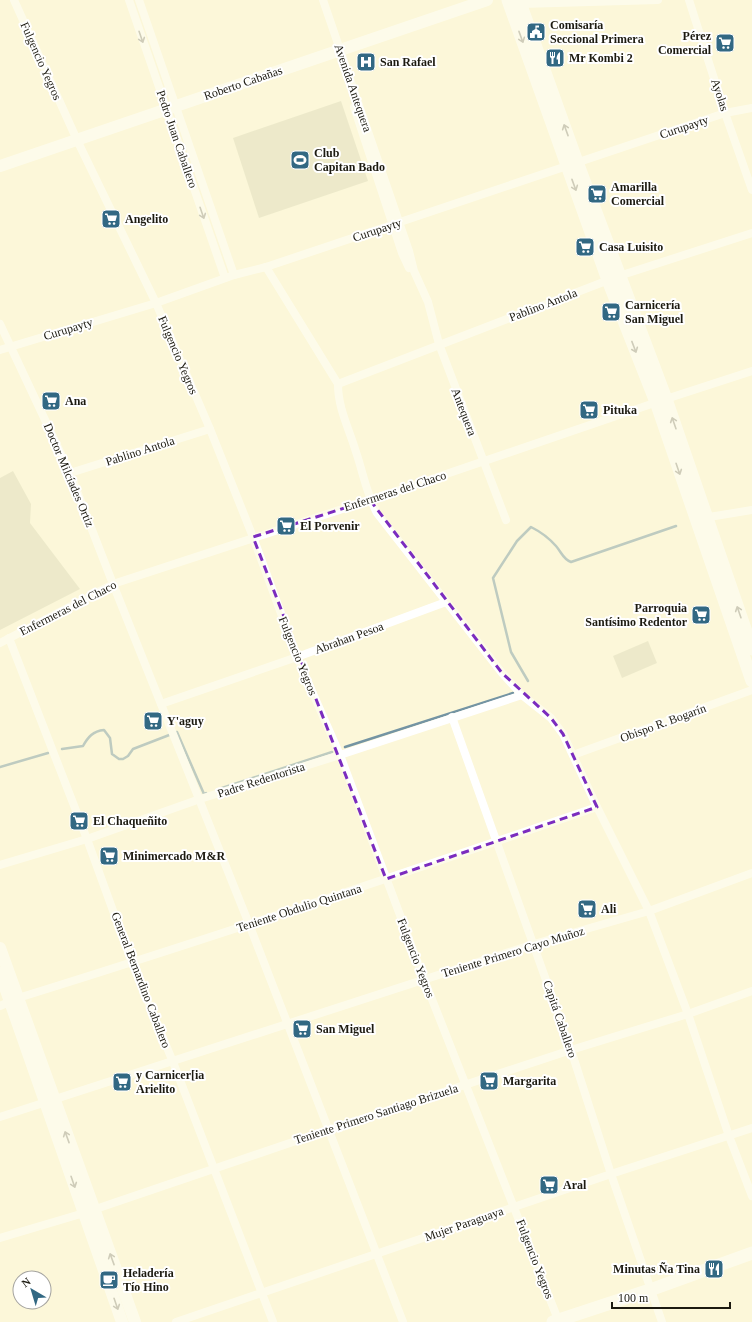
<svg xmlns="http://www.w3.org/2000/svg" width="752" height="1322" viewBox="0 0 752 1322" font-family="'Times New Roman',serif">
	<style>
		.green { fill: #dcd8b9 }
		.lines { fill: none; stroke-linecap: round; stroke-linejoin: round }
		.stream { stroke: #7494a3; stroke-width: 2.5 }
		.street { stroke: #fff; stroke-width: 8 }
		.secondary { stroke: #fff; stroke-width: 12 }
		.primary { stroke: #fff; stroke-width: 13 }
		.oneway { stroke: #999893 }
		.marked { fill: none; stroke: #7b2cbf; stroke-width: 3; stroke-dasharray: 8 5; stroke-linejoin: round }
		.labels { text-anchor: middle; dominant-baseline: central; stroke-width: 4; stroke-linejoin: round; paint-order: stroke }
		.poi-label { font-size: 12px; font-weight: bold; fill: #1c1a10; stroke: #fff; text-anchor: start }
		.street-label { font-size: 12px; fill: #1c1a10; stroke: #fff }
	</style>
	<rect width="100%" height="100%" fill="#fcf7d9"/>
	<!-- green -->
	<g class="green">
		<path d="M341,101L368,181L259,218L233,138Z"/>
		<path d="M13,471L31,504L30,523L80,589L0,630V478Z"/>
		<path d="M648,641L657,663L622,678L613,656Z"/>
	</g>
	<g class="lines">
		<!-- stream -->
		<g class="stream">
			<path d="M528,681L511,652L493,578L517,541L531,527C541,532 549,538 556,546C562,553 563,559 571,562L676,526"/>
			<path d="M345,747L513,693"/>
			<path d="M62,749L83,746C88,737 93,731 104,730L110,738L112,754L119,759H123L128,756L133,749L177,732L204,794L206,793"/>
			<path d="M0,767L48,753"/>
			<path d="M222,788L332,752"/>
		</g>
		<!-- street -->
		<g class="street">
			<path d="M14,0L77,140L156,303L210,429L253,537L297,657L340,755L424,979L559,1322"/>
			<path d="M129,0L225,278"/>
			<path d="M139,0L234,275"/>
			<path d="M323,0L409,251L414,271L428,302L439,344L506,520"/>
			<path d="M689,0L725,113L752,190"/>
			<path d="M521,4L658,0"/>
			<path d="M354,107L402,253L409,268"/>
			<path d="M266,267L338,384C338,409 349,428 356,452C363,472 366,493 377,513L502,673L522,695L551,718L563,734L597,807L649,911L688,1014L729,1136L752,1196"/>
			<path d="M0,324L70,473L113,584L249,924L403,1322"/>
			<path d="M0,350L156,303L234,275L266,267L725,113L752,108"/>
			<path d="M338,384L619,276L752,233"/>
			<path d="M70,473L210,429"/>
			<path d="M703,518L752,510"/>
			<path d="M9,638L87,839L132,963L173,1062L273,1322"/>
			<path d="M0,643L113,584L370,500L666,399L752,371"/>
			<path d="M161,704L297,657L446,602"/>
			<path d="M452,717L571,1050L611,1174L662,1322"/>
			<path d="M573,755L752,690"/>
			<path d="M0,865L87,839L200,799L340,755L522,695"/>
			<path d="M0,1006L18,998C212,938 405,873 597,807"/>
			<path d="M0,1117L534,944L649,911L752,873"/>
			<path d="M0,1238L84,1213L328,1130L571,1050L688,1014L752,991"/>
			<path d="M176,1322L611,1174L752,1128"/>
		</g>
		<!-- secondary -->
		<g class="secondary">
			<path d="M0,166L487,0"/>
			<path d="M0,948L135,1322"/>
			<path d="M0,973L122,1322"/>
		</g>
		<!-- primary -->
		<g class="primary">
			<path d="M508,0L608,280L656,402L752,681"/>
			<path d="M519,0L577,162L666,399L752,649"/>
			<path d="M553,1322L650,1290L752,1253"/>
		</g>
	</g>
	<!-- one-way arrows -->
	<defs><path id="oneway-shaft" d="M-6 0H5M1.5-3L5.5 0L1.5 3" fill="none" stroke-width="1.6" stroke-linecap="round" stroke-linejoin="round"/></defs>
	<g class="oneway">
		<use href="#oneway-shaft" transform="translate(141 37) rotate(71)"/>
		<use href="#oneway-shaft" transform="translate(521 37) rotate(70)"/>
		<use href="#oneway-shaft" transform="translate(566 130) rotate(-110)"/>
		<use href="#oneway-shaft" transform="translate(574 185) rotate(70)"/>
		<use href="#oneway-shaft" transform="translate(202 213) rotate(71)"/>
		<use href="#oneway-shaft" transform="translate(634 347) rotate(69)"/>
		<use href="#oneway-shaft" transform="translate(674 423) rotate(-109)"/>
		<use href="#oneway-shaft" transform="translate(678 469) rotate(71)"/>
		<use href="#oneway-shaft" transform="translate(739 612) rotate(-109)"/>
		<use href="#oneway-shaft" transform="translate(67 1137) rotate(-110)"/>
		<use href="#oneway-shaft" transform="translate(73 1182) rotate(71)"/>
		<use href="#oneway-shaft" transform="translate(112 1259) rotate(-110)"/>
		<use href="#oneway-shaft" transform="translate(116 1304) rotate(71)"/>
	</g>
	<!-- marked area -->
	<path d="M0 0H752V1322H0ZM370,500L502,673L551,718L563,734L597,807L386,879L253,537Z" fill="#fcf7d9" fill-opacity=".55" fill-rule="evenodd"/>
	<path class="marked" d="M370,500L502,673L551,718L563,734L597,807L386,879L253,537Z"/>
	<!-- icons -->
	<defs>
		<g id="civic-square" transform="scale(1)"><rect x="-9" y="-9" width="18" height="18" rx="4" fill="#326883" stroke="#fff"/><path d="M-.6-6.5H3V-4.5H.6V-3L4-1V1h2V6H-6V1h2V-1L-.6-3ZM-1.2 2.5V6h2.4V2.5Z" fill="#fff"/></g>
		<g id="supermarket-square" transform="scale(1)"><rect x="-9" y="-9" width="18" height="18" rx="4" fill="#326883" stroke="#fff"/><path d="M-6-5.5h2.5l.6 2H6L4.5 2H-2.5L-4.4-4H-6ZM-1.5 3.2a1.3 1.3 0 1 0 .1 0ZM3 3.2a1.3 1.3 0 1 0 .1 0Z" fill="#fff"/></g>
		<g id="restaurant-square" transform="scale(1)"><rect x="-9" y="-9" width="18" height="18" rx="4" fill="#326883" stroke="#fff"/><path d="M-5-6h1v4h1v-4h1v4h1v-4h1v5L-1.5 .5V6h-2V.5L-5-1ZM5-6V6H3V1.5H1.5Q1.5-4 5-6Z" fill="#fff"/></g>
		<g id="hospital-square" transform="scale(1)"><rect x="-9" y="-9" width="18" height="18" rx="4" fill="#326883" stroke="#fff"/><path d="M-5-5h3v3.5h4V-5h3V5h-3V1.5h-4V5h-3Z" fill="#fff"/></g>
		<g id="stadium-square" transform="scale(1)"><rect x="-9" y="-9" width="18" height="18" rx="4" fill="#326883" stroke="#fff"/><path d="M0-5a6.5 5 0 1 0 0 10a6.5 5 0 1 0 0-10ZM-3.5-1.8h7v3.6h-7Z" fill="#fff"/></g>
		<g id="cafe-square" transform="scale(1)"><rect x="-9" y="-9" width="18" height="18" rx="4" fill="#326883" stroke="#fff"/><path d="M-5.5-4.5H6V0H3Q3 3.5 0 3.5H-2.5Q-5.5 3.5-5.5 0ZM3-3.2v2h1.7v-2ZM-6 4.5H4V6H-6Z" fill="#fff"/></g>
	</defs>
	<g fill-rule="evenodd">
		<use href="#civic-square" x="536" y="32"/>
		<use href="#supermarket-square" x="725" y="43"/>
		<use href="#restaurant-square" x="555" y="58"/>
		<use href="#hospital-square" x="366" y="62"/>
		<use href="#stadium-square" x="300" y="160"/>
		<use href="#supermarket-square" x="597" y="194"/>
		<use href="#supermarket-square" x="111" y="219"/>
		<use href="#supermarket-square" x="585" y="247"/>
		<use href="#supermarket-square" x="611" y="312"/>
		<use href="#supermarket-square" x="51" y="401"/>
		<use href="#supermarket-square" x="589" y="410"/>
		<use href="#supermarket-square" x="286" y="526"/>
		<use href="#supermarket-square" x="701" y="615"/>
		<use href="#supermarket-square" x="153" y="721"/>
		<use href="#supermarket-square" x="79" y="821"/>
		<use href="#supermarket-square" x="109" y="856"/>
		<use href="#supermarket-square" x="587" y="909"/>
		<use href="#supermarket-square" x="302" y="1029"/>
		<use href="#supermarket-square" x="489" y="1081"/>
		<use href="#supermarket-square" x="122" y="1082"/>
		<use href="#supermarket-square" x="549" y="1185"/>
		<use href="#restaurant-square" x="714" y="1269"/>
		<use href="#cafe-square" x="109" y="1280"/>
	</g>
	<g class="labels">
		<!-- poi labels -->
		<g class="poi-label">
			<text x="550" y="25">Comisaría<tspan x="550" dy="14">Seccional Primera</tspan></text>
			<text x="711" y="36" text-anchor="end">Pérez<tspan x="711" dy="14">Comercial</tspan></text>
			<text x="569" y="58">Mr Kombi 2</text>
			<text x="380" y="62">San Rafael</text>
			<text x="314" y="153">Club<tspan x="314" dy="14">Capitan Bado</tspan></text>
			<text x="611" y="187">Amarilla<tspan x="611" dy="14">Comercial</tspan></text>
			<text x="125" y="219">Angelito</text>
			<text x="599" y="247">Casa Luisito</text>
			<text x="625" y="305">Carnicería<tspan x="625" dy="14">San Miguel</tspan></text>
			<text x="65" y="401">Ana</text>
			<text x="603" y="410">Pituka</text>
			<text x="300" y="526">El Porvenir</text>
			<text x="687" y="608" text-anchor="end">Parroquia<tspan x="687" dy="14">Santísimo Redentor</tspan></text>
			<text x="167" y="721">Y'aguy</text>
			<text x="93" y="821">El Chaqueñito</text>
			<text x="123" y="856">Minimercado M&amp;R</text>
			<text x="601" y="909">Ali</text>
			<text x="316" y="1029">San Miguel</text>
			<text x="136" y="1075">y Carnicer[ia<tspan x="136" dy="14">Arielito</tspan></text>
			<text x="503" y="1081">Margarita</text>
			<text x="563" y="1185">Aral</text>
			<text x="700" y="1269" text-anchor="end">Minutas Ña Tina</text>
			<text x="123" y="1273">Heladería<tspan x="123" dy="14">Tío Hino</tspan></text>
		</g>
		<!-- street labels -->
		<g class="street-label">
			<text transform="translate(41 61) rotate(66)">Fulgencio Yegros</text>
			<text transform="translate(243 83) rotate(-19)">Roberto Cabañas</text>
			<text transform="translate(353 88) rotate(71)">Avenida Antequera</text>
			<text transform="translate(720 95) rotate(72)">Ayolas</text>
			<text transform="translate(684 127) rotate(-18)">Curupayty</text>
			<text transform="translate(177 139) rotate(71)">Pedro Juan Caballero</text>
			<text transform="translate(377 230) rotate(-18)">Curupayty</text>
			<text transform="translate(543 305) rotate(-21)">Pablino Antola</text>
			<text transform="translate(68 329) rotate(-17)">Curupayty</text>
			<text transform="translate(178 355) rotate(67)">Fulgencio Yegros</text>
			<text transform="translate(464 412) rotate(69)">Antequera</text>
			<text transform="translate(140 451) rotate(-18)">Pablino Antola</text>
			<text transform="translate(69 475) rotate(67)">Doctor Milcíades Ortiz</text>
			<text transform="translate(395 491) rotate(-18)">Enfermeras del Chaco</text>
			<text transform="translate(68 608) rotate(-27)">Enfermeras del Chaco</text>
			<text transform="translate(349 638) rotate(-20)">Abrahan Pesoa</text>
			<text transform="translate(298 656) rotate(68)">Fulgencio Yegros</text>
			<text transform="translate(663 723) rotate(-20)">Obispo R. Bogarín</text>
			<text transform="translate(261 780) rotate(-18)">Padre Redentorista</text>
			<text transform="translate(299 908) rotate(-18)">Teniente Obdulio Quintana</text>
			<text transform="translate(513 952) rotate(-17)">Teniente Primero Cayo Muñoz</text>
			<text transform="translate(416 958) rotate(69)">Fulgencio Yegros</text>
			<text transform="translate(141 980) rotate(69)">General Bernardino Caballero</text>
			<text transform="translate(560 1019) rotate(71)">Capitá Caballero</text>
			<text transform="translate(376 1114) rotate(-18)">Teniente Primero Santiago Brizuela</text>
			<text transform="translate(464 1224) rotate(-19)">Mujer Paraguaya</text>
			<text transform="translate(535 1259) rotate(69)">Fulgencio Yegros</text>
		</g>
	</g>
	<!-- north arrow -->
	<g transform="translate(32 1290) rotate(322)"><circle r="19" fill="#ffffff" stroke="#a4a39f"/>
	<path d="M0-3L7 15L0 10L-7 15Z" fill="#326883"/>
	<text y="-6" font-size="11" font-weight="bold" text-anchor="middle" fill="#1c1a10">N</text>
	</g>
	<!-- scale -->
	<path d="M612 1302v6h118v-6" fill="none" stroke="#1c1a10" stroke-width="2"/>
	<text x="618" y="1302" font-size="12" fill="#1c1a10" stroke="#ffffff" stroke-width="3" paint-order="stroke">100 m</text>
</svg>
